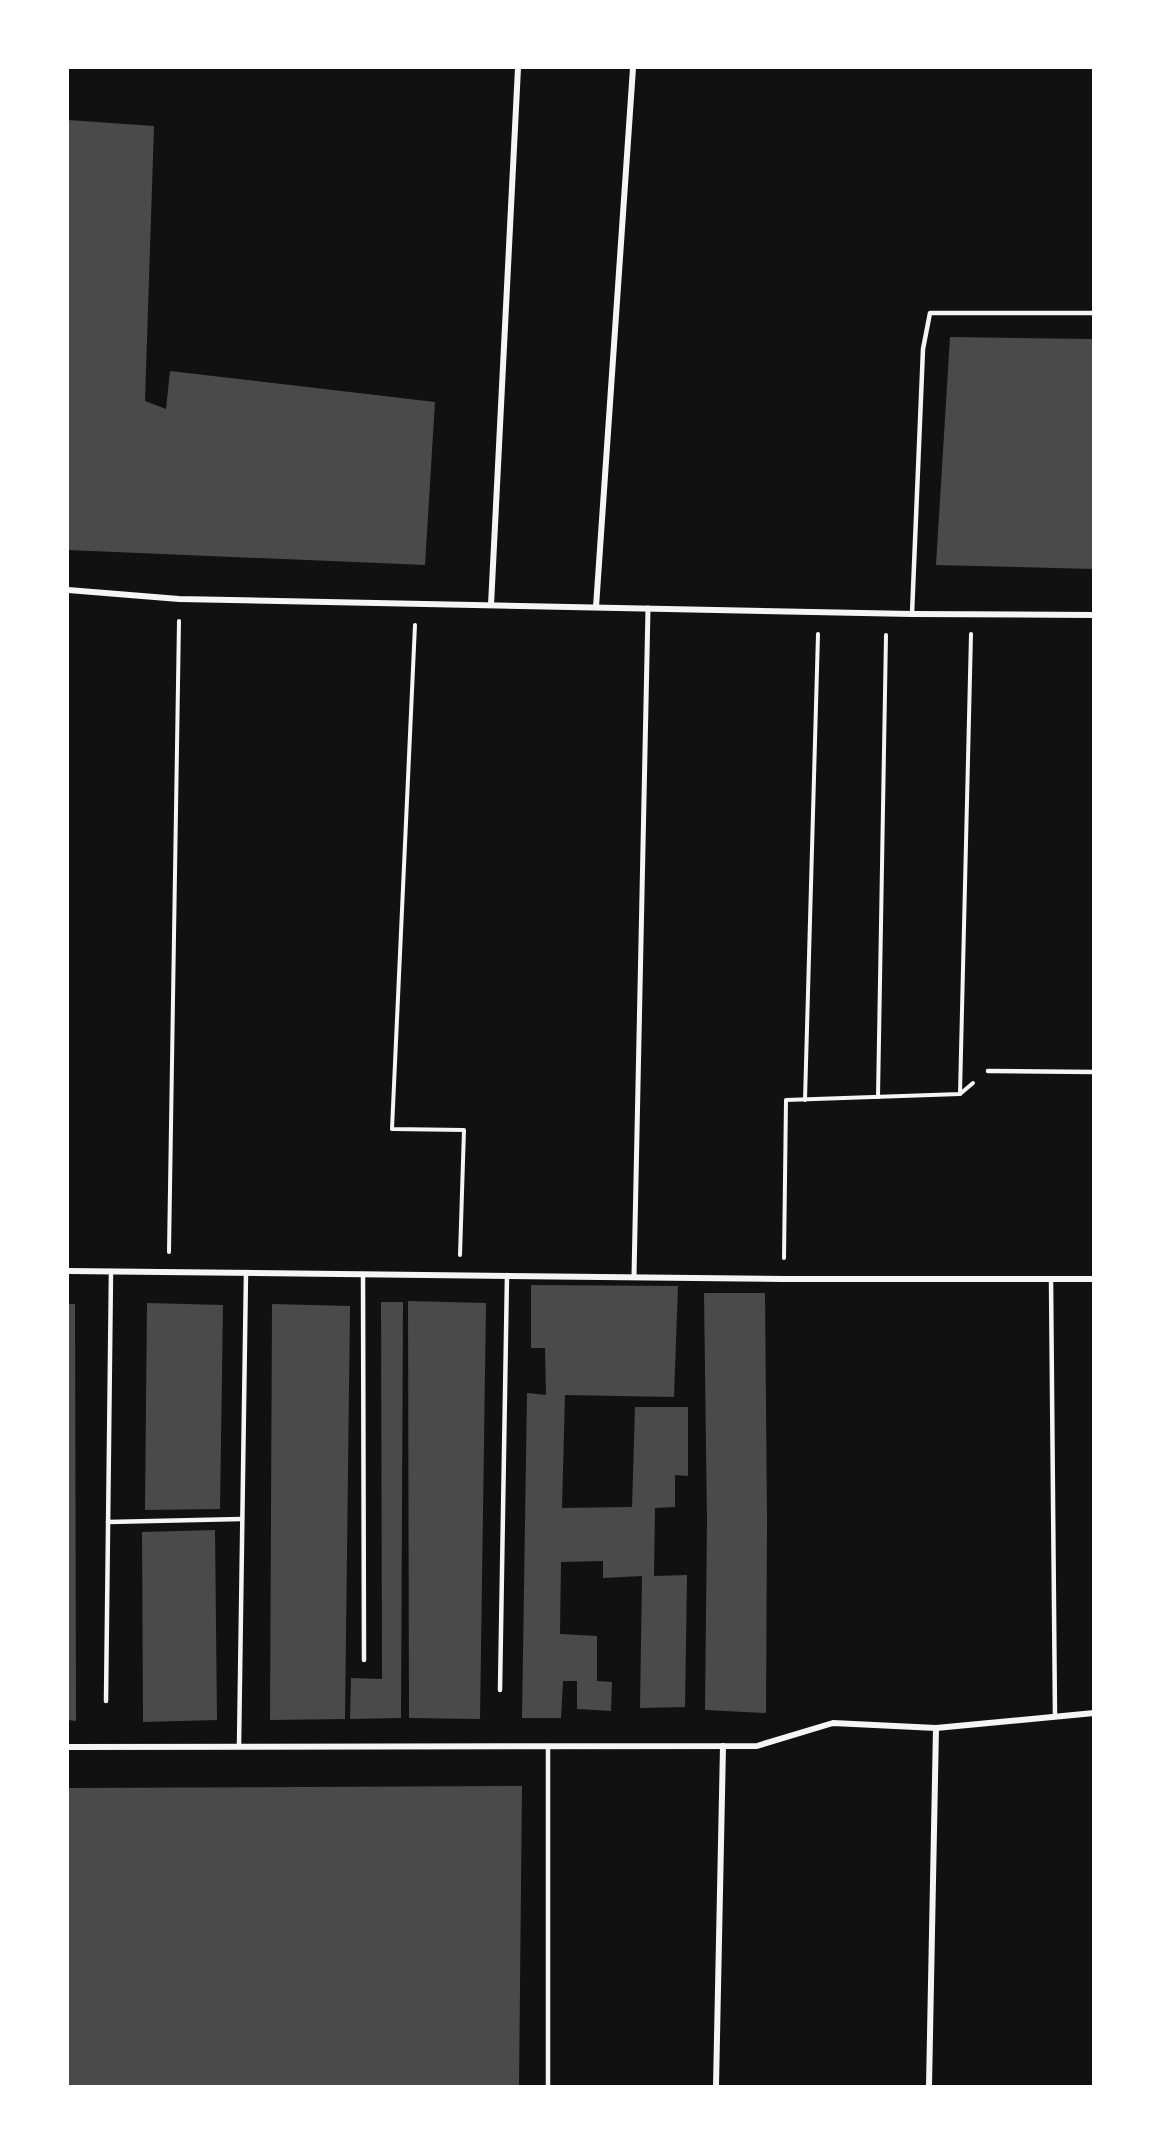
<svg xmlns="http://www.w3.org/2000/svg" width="1161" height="2154" viewBox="0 0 1161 2154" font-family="'Varela Round',sans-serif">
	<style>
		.building { fill: #4a4a4a }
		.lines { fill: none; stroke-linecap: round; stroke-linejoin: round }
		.path { stroke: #f5f5f5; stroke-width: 4 }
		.service { stroke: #f5f5f5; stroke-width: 4.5 }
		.pedestrian { stroke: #f5f5f5; stroke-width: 5 }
		.minor { stroke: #f5f5f5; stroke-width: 6 }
	</style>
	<rect width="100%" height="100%" fill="#111"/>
	<!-- building -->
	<g class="building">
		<path d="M68,120L154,126L145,401L166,409L170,371L435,402L425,565L68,550Z"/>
		<path d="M950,337L1094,339V569L936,565Z"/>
		<path d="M531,1285L678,1286L674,1397L565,1395L562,1508L632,1507L635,1407H688V1476L675,1475V1507L655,1508L654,1576L687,1575L685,1707L640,1708L642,1576L603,1578V1561L561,1562L560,1634L597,1636V1681L612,1682L611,1711L577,1709V1681H563L561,1718H522L527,1393L546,1395L545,1348H531Z"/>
		<path d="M704,1293H765L767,1521L766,1713L705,1710L707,1521Z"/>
		<path d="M408,1301L486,1303L480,1719L409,1718Z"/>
		<path d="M381,1302H403L401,1718L350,1719L351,1678L382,1679Z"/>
		<path d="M147,1303L223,1305L220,1509L145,1510Z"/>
		<path d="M68,1304H75L76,1721L68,1720Z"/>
		<path d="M272,1304L350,1306L345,1719L270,1720Z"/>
		<path d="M215,1530L217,1720L143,1722L142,1532Z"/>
		<path d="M522,1786L519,2086H68V1788Z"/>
	</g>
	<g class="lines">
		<!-- path -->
		<g class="path">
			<path d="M415,625L392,1129L464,1130L460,1255"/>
			<path d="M960,1094L971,634"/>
			<path d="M878,1097L886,635"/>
			<path d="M805,1100L818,634"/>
			<path d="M169,1252L179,621"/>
			<path d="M784,1258L786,1100L960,1094L973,1083"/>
		</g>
		<!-- service -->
		<g class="service">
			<path d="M912,614L923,349L930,313H1094"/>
			<path d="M988,1071L1094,1072"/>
			<path d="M363,1274L364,1660"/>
			<path d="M1051,1279L1055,1716"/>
			<path d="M108,1522L242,1519"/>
			<path d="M500,1690L507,1275"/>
			<path d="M106,1701L111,1271"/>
			<path d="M239,1746L246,1272"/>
			<path d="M548,2086V1746"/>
		</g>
		<!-- pedestrian -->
		<path class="pedestrian" d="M634,1276L648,608"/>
		<!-- minor -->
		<g class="minor">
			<path d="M68,590L179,599L912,614L1094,615"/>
			<path d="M491,605L518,68"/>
			<path d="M596,607L633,68"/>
			<path d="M68,1271L784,1279H1094"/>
			<path d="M68,1747L757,1746L833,1723L936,1728L1094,1713"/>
			<path d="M716,2086L723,1746"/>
			<path d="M929,2086L936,1728"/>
		</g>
	</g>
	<!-- border -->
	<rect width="1161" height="2154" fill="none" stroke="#ffffff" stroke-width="138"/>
</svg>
